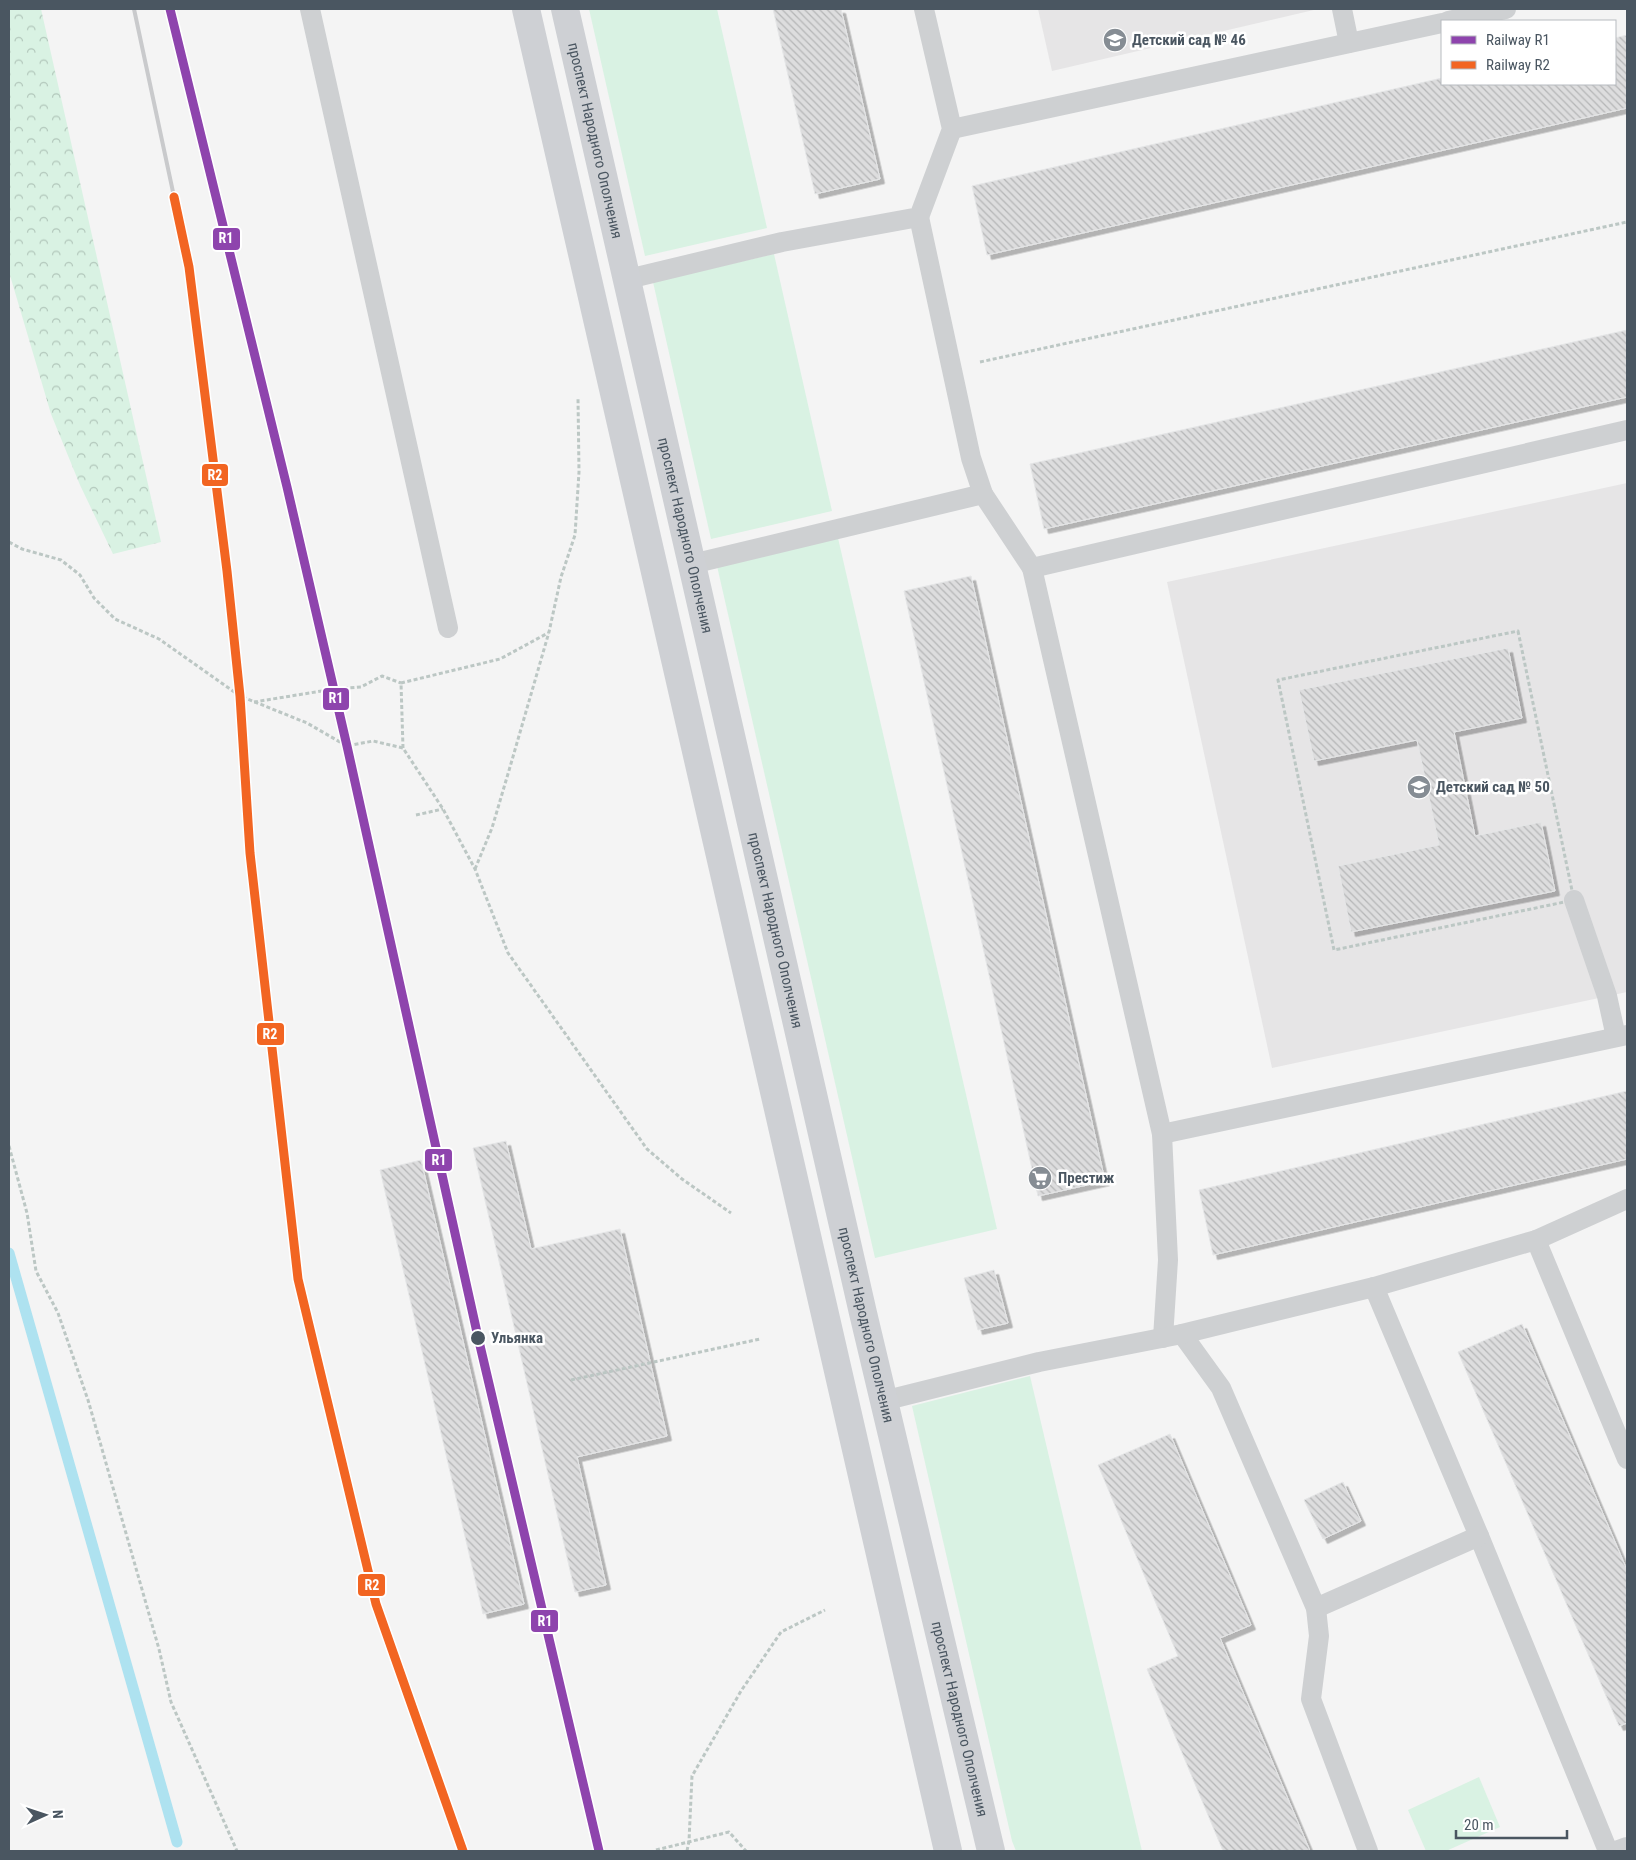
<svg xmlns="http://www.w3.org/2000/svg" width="1636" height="1860" viewBox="0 0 1636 1860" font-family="'Roboto Condensed',sans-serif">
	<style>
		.education { fill: #e6e5e6 }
		.green { fill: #d9f2e3 }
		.forest { fill: url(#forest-crowns) }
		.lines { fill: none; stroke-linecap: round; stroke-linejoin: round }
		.stream { stroke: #aee2f0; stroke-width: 11 }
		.building { fill: url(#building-back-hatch); stroke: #e5e6e7; filter: url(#shadow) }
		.path { stroke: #bcc7c4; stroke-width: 3; stroke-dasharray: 4 2.5; stroke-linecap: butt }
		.lane { stroke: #ced0d2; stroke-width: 20 }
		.secondary { stroke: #ced0d4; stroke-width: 28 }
		.rail { stroke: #c9cacc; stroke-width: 4 }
		.rail-1-casing { stroke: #fff; stroke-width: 12 }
		.rail-2-casing { stroke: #fff; stroke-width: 12 }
		.rail-1 { stroke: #8e44ad; stroke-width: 9 }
		.rail-2 { stroke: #f26522; stroke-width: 9 }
		.stop-dot { fill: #4a5661; stroke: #fff; stroke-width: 2 }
		.labels { text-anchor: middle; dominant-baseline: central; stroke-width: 5; stroke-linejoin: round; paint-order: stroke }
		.poi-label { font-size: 15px; font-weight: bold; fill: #4a5661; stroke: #fff; text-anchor: start }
		.street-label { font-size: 15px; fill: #4a5661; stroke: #fff }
		.stop-label { font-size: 15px; font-weight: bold; fill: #4a5661; stroke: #fff; text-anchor: start }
		.line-badge { stroke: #fff; stroke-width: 2 }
		.badge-label { font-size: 14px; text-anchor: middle; font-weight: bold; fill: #fff }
	</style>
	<defs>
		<pattern id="forest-crowns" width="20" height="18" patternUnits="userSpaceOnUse" patternTransform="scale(1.25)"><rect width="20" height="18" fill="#d9f2e3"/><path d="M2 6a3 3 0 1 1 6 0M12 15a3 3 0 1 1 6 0" fill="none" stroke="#b2c7bb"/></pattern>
		<pattern id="building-back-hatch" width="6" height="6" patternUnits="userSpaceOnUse" patternTransform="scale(1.25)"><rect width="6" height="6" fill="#ddddde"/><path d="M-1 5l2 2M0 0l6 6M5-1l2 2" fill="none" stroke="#b5b6b7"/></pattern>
		<filter id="shadow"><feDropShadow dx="4.5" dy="4.5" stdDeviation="0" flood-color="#0004"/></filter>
	</defs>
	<rect width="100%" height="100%" fill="#f4f4f4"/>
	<!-- education -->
	<g class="education">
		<path d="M1038,9H1318L1052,71Z"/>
		<path d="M1627,483V992L1272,1068L1167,582Z"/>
	</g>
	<!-- green -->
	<g class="green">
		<path d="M589,9H717L767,228L645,256Z"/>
		<path d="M774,254L832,511L711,539L653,282Z"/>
		<path d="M838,538L997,1229L875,1258L717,566Z"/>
		<path d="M1030,1376L1142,1851H1016L1012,1841L912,1406Z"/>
		<path d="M1479,1777L1500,1827L1446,1851H1426L1408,1810Z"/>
	</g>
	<!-- forest -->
	<path class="forest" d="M9,9H41L161,542L113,554L80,485L51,414L9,272Z"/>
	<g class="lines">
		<!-- stream -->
		<path class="stream" d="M9,1253L177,1842"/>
	</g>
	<!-- building -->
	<g class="building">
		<path d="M773,9H841L880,179L815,194Z"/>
		<path d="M1627,35V108L987,255L972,186L1442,78V84H1615V38Z"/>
		<path d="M1627,330V397L1044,529L1030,464Z"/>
		<path d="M971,576L1105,1181L1038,1196L904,591Z"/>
		<path d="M1508,648L1522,718L1454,732L1475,836L1541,822L1555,891L1351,932L1338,866L1439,845L1417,740L1314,761L1299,690Z"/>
		<path d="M1627,1091V1159L1213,1255L1199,1190Z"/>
		<path d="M506,1141L531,1249L620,1229L667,1436L577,1457L606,1585L575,1592L473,1148Z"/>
		<path d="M421,1160L524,1604L483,1614L380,1170Z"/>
		<path d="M994,1270L1008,1323L978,1330L964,1278Z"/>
		<path d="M1522,1324L1627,1570V1723L1619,1726L1458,1352Z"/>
		<path d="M1170,1434L1251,1625L1220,1638L1310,1851H1223L1147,1669L1178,1656L1098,1465Z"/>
		<path d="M1343,1482L1361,1521L1323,1539L1304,1500Z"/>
	</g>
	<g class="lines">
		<!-- path -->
		<g class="path">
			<path d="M980,362L1627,222"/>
			<path d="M9,542L22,549L61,560L80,575L94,598L115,619L159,639L240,696L307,723L347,746L373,741L403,748L443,809L475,869L508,953L647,1149L682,1179L731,1213"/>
			<path d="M1518,631L1574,900L1334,950L1278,680Z"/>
			<path d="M254,702L334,689L361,687L382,676L401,683"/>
			<path d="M403,748L401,683L500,659L548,633"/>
			<path d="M416,815L443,809"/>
			<path d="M475,869L492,828L510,767L549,632L561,577L575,535L579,472L578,398"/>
			<path d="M9,1146L27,1213L36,1271L58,1313L88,1400L159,1649L171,1702L237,1851"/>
			<path d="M571,1380L760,1339"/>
			<path d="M656,1850L729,1832L746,1851"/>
			<path d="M687,1851L689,1841L692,1776L741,1691L781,1632L825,1610"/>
		</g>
		<!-- lane -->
		<g class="lane">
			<path d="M310,9L448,628"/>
			<path d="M1342,9L1349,43"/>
			<path d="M1448,21L1506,9"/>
			<path d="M952,129L1442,23"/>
			<path d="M919,217L971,458L983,494"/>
			<path d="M628,279L782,242L919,217L952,129L924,9"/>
			<path d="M692,564L983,494L1032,568L1627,430"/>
			<path d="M1032,568L1162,1134"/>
			<path d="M1574,900L1607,996L1616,1037"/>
			<path d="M1536,1240L1627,1459"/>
			<path d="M1374,1287L1479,1536L1608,1851"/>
			<path d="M1182,1334L1221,1388L1316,1608L1319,1636L1311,1699L1368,1851"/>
			<path d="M1163,1338L1168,1260L1162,1134L1627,1035"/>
			<path d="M883,1401L1039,1362L1182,1334L1374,1287L1536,1240L1627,1199"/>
			<path d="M1316,1608L1479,1536"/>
			<path d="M1616,1851L1627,1847"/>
		</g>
		<!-- secondary -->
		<g class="secondary">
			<path d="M526,9L948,1851"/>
			<path id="s1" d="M565,9L863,1313L991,1851"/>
		</g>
		<!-- rail -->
		<path class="rail" d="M134,9L189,267L227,571L240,696L250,853L298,1279L376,1604L463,1851"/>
		<!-- rail-1 casing -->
		<g class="rail-1-casing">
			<path id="rail-1" d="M170,9L287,487L347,746L478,1337L599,1851"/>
		</g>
		<!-- rail-2 casing -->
		<g class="rail-2-casing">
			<path id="rail-2" d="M174,197L189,267L227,571L240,696L250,853L298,1279L376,1604L463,1851"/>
		</g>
		<!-- rail-1 -->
		<use href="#rail-1" class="rail-1"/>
		<!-- rail-2 -->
		<use href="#rail-2" class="rail-2"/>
	</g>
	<!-- icons -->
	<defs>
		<g id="school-disc" transform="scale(1.25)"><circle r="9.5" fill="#868d94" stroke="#fff"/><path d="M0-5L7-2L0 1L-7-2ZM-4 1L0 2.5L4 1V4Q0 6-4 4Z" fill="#fff"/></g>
		<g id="supermarket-disc" transform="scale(1.25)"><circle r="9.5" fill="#868d94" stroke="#fff"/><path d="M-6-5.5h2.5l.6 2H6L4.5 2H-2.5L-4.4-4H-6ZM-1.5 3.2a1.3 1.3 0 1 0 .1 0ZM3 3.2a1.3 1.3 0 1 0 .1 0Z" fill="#fff"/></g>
	</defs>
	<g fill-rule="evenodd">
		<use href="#school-disc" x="1115" y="40"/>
		<use href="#school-disc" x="1419" y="787"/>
		<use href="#supermarket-disc" x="1040" y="1178"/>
	</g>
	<!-- markers -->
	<circle class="stop-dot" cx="478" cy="1338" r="8"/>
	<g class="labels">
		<!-- poi labels -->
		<g class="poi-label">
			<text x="1132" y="40">Детский сад № 46</text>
			<text x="1436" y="787">Детский сад № 50</text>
			<text x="1058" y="1178">Престиж</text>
		</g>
		<!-- street labels -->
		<g class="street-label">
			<text stroke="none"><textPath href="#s1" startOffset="135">проспект Народного Ополчения</textPath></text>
			<text stroke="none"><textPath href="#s1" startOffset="540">проспект Народного Ополчения</textPath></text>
			<text stroke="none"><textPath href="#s1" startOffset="945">проспект Народного Ополчения</textPath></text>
			<text stroke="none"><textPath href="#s1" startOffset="1350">проспект Народного Ополчения</textPath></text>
			<text stroke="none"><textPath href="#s1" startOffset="1755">проспект Народного Ополчения</textPath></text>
		</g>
		<!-- stop labels -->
		<g class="stop-label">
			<text x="491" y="1338">Ульянка</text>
		</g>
	</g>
	<g class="line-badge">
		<rect x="212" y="227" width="29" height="24" rx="5" fill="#8e44ad"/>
		<rect x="201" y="463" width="28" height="24" rx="5" fill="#f26522"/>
		<rect x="322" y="687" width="28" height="24" rx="5" fill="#8e44ad"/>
		<rect x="256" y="1022" width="29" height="24" rx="5" fill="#f26522"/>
		<rect x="424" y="1148" width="29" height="24" rx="5" fill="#8e44ad"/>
		<rect x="357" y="1573" width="29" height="24" rx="5" fill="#f26522"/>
		<rect x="530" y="1609" width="29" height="24" rx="5" fill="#8e44ad"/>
	</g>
	<g class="badge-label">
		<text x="226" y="243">R1</text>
		<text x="215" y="480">R2</text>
		<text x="336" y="703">R1</text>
		<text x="270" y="1039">R2</text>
		<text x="439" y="1165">R1</text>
		<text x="372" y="1590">R2</text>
		<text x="545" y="1626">R1</text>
	</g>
	<!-- border -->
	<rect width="1636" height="1860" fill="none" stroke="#4a5661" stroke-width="20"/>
	<!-- legend -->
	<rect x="1441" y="20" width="175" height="65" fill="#ffffff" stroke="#b7bbc0"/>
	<rect x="1451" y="36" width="25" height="8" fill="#8e44ad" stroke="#b7bbc0"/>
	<text x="1486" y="45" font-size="15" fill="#4a5661">Railway R1</text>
	<rect x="1451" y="61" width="25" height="8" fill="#f26522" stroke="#b7bbc0"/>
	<text x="1486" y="70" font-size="15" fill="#4a5661">Railway R2</text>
	<!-- north arrow -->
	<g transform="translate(45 1815) rotate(87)" stroke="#ffffff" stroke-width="4" paint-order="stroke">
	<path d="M0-4L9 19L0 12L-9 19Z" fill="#4a5661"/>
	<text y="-8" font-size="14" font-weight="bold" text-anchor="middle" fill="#4a5661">N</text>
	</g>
	<!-- scale -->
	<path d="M1456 1830v8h111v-8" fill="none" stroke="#4a5661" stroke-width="2.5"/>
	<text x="1464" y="1830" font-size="15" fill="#4a5661" stroke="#ffffff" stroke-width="4" paint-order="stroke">20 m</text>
</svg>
